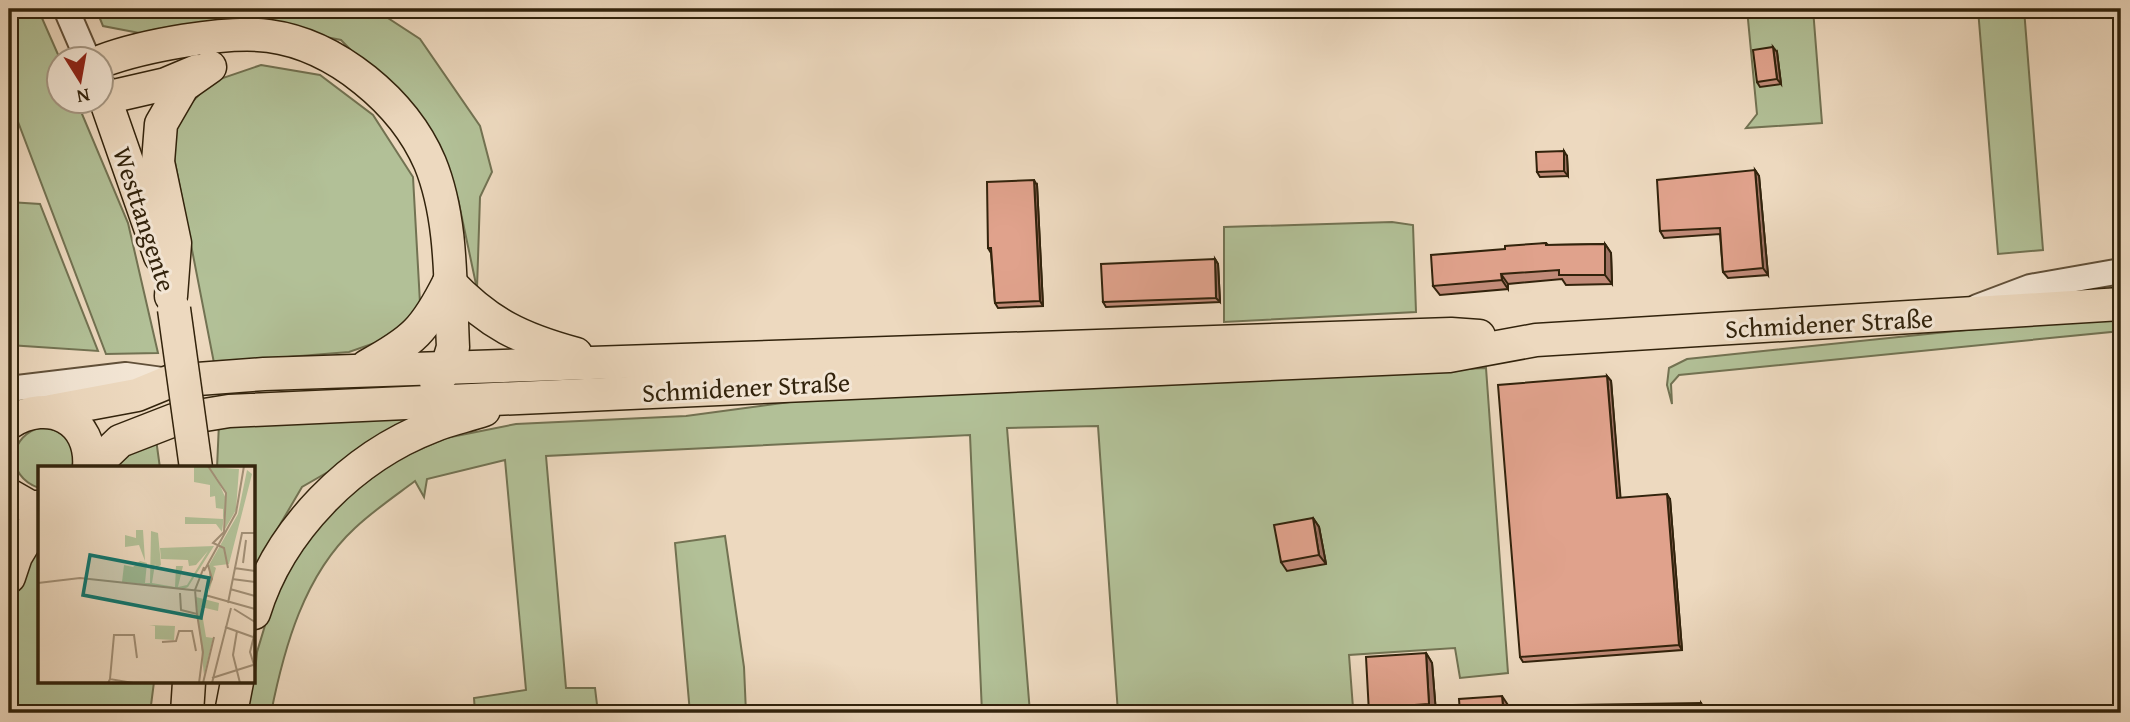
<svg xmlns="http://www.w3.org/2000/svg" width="2130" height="722" viewBox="0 0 2130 722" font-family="'Gentium Book Plus',serif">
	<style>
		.green { fill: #b2c097; stroke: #727252; stroke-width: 2 }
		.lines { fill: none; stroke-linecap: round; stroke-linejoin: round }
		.minor-casing { stroke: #615039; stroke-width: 28 }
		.major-casing { stroke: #32230c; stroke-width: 35 }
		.minor { stroke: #f3e6d5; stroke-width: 24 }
		.major { stroke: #edd9bf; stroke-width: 32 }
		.major-bridge-casing { stroke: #32230c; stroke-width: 35; stroke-linecap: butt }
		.major-bridge { stroke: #edd9bf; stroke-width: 32 }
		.wall { fill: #c18b78; stroke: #32230c; stroke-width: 2 }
		.shaded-wall { fill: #9d7162; stroke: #32230c; stroke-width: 2 }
		.building { fill: #e0a28c; stroke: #32230c; stroke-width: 2 }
		.labels { text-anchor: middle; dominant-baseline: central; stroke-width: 6; stroke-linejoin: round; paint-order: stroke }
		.street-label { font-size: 26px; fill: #32230c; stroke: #f3e6d5 }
		.inset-road { fill: none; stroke: #a29077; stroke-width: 2 }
		.view { fill: #0f766e; fill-opacity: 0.15; stroke: #0f766e; stroke-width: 3.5 }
		.inset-edge { fill: none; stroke: #32230c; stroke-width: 3.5 }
	</style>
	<rect width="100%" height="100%" fill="#edd9bf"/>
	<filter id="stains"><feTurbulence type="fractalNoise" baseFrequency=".00286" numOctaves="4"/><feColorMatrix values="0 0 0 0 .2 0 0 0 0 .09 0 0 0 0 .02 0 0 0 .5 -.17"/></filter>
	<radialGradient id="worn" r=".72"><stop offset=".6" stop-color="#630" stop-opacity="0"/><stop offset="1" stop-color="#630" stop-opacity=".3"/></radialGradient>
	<!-- green -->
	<g class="green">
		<path d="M9,9H38L60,59V102H77L128,223L158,353L106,354L9,98Z"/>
		<path d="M96,9H374L420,39L480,126L492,172L480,197L477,289L458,199L429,131L341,40L238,20L155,36L103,26Z"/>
		<path d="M1747,9H1813L1822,123L1746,128L1757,114Z"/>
		<path d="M1978,9H2024L2043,250L1998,254Z"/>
		<path d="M261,65L320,75L373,115L413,177L420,303L395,336L349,352L214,363L173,152L179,116L211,82Z"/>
		<path d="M9,202L40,204L98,351L9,345Z"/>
		<path d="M1392,222L1413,225L1416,312L1224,322V227Z"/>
		<path d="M2121,314V331L1679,375L1671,384L1672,404L1667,385L1669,368L1687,359Z"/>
		<path d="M1486,368L1508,673L1460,678L1455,648L1349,655L1353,708L1247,713H1118L1098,426L1007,428L1030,713H982L970,435L546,456L566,688H595L598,713H475L474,698L526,690L505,460L427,479L424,497L415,481C395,496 373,511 355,528C304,575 284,648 271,713H245L251,682H254L257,652L276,589L310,538L340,502L395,460L446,438L516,424L686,416L827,397Z"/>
		<path d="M429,414L302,487L254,569V468H217L219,423Z"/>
		<path d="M43,427C65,430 78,446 72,468H40L39,488C4,476 8,434 43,427Z"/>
		<path d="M156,439L160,468H110L111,466Z"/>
		<path d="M725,536L744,667L746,713H690L675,543Z"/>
		<path d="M40,539V682H154L150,713H9C9,654 6,591 40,539Z"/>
	</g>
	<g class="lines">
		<!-- minor casing -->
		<g class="minor-casing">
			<g id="minor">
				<path d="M66,9L88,60"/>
				<path d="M1977,307L2030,287L2121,271"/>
				<path d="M9,389L126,375L170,381"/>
			</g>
		</g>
		<!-- major casing -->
		<g class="major-casing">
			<g id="major">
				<path d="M102,61C142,46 227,30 269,36C336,45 404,102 430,163C453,219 450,288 453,347L447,367L436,382"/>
				<path d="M102,90L160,256"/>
				<path d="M105,98L166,84L197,71"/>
				<path d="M449,282C489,324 521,339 576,354"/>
				<path d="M171,296L175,243L158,162L161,124L183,86L210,67"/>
				<path d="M367,366C413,341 425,330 449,282"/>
				<path d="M51,411L137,395L171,381L264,374L1451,334L1479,336"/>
				<path d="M9,423C49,397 93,419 89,468"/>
				<path d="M92,468L120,441L174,420L229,411L1449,356L1536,340L2121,304"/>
				<path d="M9,495L30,507H40"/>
				<path d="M9,577L16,556L40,516"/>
				<path d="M254,613C279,530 352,457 433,426C449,419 467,416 484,410"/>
				<path d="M187,713L189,682"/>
				<path d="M231,713L237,682"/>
			</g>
		</g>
		<!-- minor -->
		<use href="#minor" class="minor"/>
		<!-- major -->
		<use href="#major" class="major"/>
		<!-- major-bridge casing -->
		<g class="major-bridge-casing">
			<path id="major-bridge" d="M174,309L196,468"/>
		</g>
		<!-- major-bridge -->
		<use href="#major-bridge" class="major-bridge"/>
	</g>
	<!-- wall -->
	<g class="wall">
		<path d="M1777,52L1781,84L1760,87L1757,82Z"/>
		<path d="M1567,156L1568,176L1540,177L1537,172Z"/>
		<path d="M1755,170L1759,176L1768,275L1728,278L1723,272L1720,234L1664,238L1660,231Z"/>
		<path d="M1037,185L1043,306L998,308L995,303L991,253L988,248Z"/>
		<path d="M1546,243L1548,245L1605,244L1611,253L1612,284L1566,285L1562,279L1508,284V289L1440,295L1433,286L1505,249Z"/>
		<path d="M1215,259L1218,264L1220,302L1106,307L1103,302Z"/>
		<path d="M1607,376L1611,381L1620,498L1670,499L1682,650L1523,662L1520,657Z"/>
		<path d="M1313,518L1319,527L1326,564L1287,571L1281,562Z"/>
		<path d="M1426,653L1432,663L1436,713H1369Z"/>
	</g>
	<!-- shaded-wall -->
	<g class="shaded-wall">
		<path d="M1773,47L1777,52L1781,84L1777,79Z"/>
		<path d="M1564,151L1567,156L1568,176L1564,171Z"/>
		<path d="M1755,170L1759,176L1768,275L1763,268Z"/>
		<path d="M1034,180L1037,185L1043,306L1040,301Z"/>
		<path d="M1605,244L1611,253L1612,284L1605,275Z"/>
		<path d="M1215,259L1218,264L1220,302L1216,298Z"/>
		<path d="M1501,274L1508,284V289L1502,280Z"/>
		<path d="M1607,376L1611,381L1621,503L1617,498Z"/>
		<path d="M1667,494L1670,499L1682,650L1679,645Z"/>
		<path d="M1313,518L1319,527L1326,564L1319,555Z"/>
		<path d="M1426,653L1432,663L1436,713L1429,704Z"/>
		<path d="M1502,696L1508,705L1509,713L1503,706Z"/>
		<path d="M1701,703L1707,712V713H1701Z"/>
	</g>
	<!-- building -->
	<g class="building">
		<path d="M1773,47L1777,79L1757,82L1753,50Z"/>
		<path d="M1564,151V171L1537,172L1536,152Z"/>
		<path d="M1755,170L1763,268L1723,272L1720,228L1660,231L1657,180Z"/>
		<path d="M1034,180L1040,301L995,303L991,248H988L987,182Z"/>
		<path d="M1546,243V245L1605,244V275H1559V270L1501,274L1502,280L1433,286L1431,255L1505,249V246Z"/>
		<path d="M1215,259L1216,298L1103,302L1101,264Z"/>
		<path d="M1607,376L1617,498L1667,494L1679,645L1520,657L1498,385Z"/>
		<path d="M1313,518L1319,555L1281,562L1274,525Z"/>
		<path d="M1426,653L1429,704L1401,706V713H1369L1366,657Z"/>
		<path d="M1502,696L1503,706L1701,703V713H1460L1459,699Z"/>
	</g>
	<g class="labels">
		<!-- street labels -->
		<g class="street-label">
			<text transform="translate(145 219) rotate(72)">Westtangente</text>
			<text transform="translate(1829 323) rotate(-3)">Schmidener Straße</text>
			<text transform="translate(746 387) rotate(-3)">Schmidener Straße</text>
		</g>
	</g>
	<!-- overview -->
	<g transform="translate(38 466)">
		<rect width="217" height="217" fill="#edd9bf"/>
		<path d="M156,0L201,3L198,44L187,63L188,27L178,10L188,33L184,66L178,58H147V51L185,53V43L178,42L177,30L172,31V19L156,16ZM209,4L214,8L212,16L191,98L175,100L178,102L171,126V99L200,48ZM98,64H105L107,95L101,79L87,81V69L98,72ZM113,65L120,67L123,99L118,102L117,98L114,117L137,121L138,100H145L140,121L149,119L170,85L158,99L151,100L150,94L123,93L122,82L176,80L150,121L146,123L84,116L86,99L95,101L102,95L109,97L107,117H112ZM158,131L181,137L180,145L163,141L168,171L175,172L166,209ZM111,159L137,160L136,174L117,173V160Z" fill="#b2c097"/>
		<path class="inset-road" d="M170,0L188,27L186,66L175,77L186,82L190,102M205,97L208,74M196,102L217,105M166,105L198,47L206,0M194,113L217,116M0,117L42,112L163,125M192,123L217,130M168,125L174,113L170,99M142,127L143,144L159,148L157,124L166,101M167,129L217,143M190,137L204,67H217M196,143L217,156M159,148L165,186L161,217M187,161L215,171M199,165L195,189L202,217M217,166L212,186L217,202M124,176L138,175L141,165H154L158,185M174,212L215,199M72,213L76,169H96L99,192M70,217L72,213L95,217M165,217L176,171M174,217L193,142"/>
		<path class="view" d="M52,89L171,112L163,152L45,129Z"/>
		<rect width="217" height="217" class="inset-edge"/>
	</g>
	<!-- margin -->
	<rect width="2130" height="722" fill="none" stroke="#edd9bf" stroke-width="35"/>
	<rect x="10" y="10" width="2109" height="701" fill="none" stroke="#32230c" stroke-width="3.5"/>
	<rect x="18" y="18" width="2095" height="687" fill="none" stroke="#32230c" stroke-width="2"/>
	<!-- north arrow -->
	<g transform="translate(80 80) rotate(169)"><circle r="33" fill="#f3e6d5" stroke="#a69885" stroke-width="2"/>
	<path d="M0-5L12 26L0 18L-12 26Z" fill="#8f2418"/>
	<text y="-10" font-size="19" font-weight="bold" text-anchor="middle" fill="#32230c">N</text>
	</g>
	<rect width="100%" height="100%" filter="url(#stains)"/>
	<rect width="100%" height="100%" fill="url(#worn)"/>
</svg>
